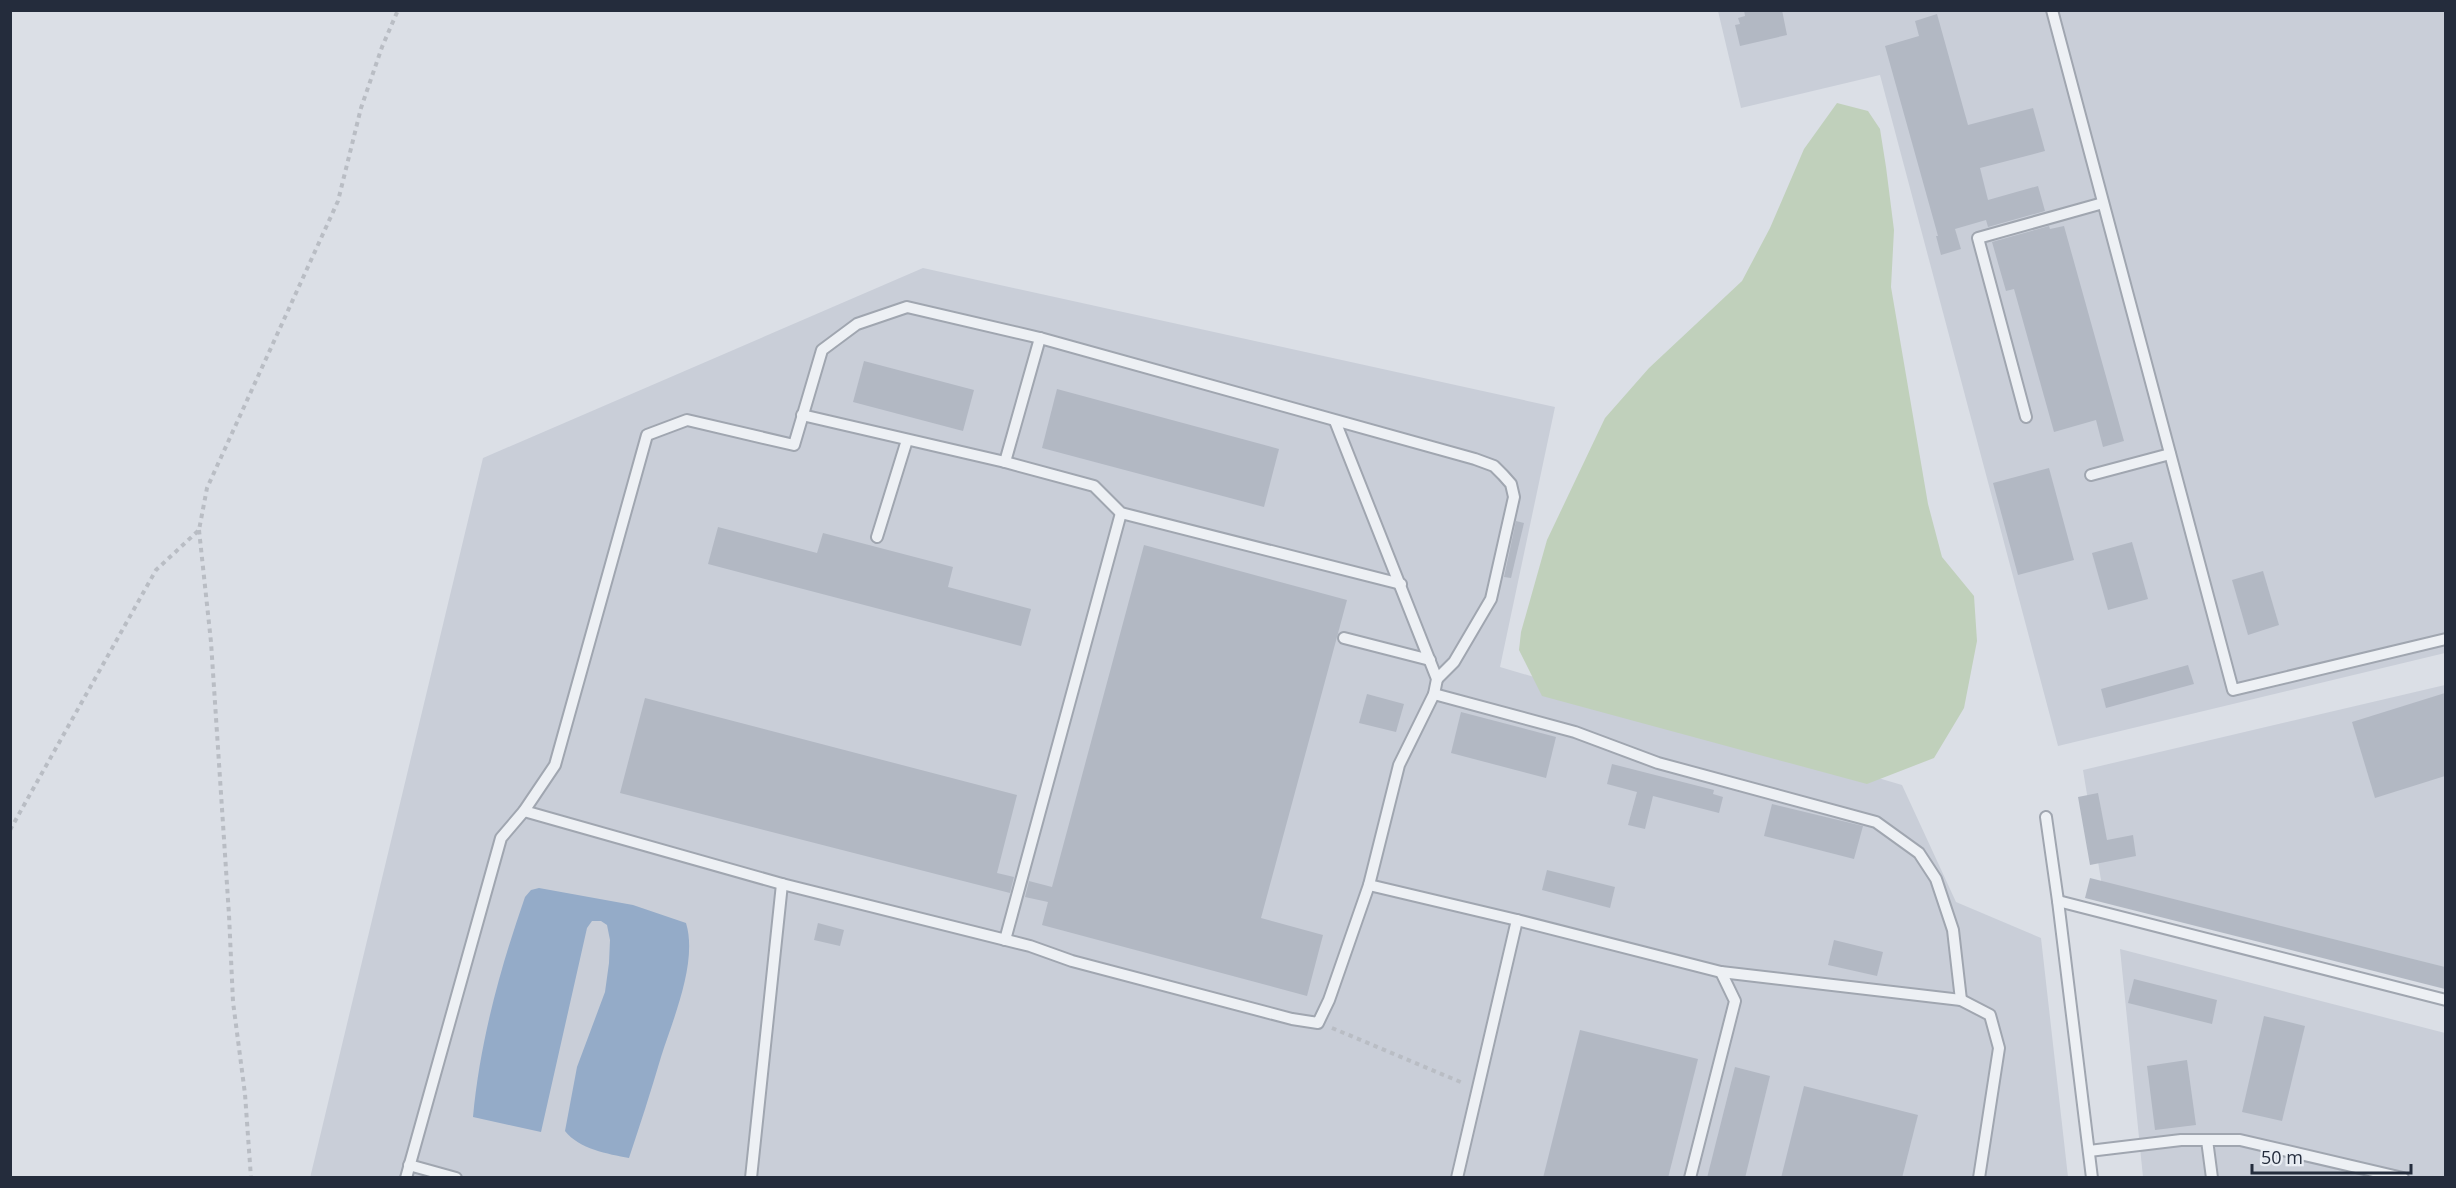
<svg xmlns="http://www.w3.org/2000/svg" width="2456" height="1188" viewBox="0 0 2456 1188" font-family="'Open Sans',sans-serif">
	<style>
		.built { fill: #c9ced8 }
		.green { fill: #c0d0bb }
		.water { fill: #94abc8 }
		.building { fill: #b2b8c3 }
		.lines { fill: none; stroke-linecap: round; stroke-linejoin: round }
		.service-casing { stroke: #a0a6b0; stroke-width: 14 }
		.path { stroke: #b9bdc4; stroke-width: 4; stroke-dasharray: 4.5 4.5; stroke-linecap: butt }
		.service { stroke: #edf0f4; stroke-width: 10 }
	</style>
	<rect width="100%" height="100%" fill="#dbdfe6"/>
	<!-- built -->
	<g class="built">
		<path d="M1718,11H2445V653L2058,746L1880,75L1741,108Z"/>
		<path d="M923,268L1555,407L1500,667L1902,785L1956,902L2041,938L2068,1177L310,1178L483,458Z"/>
		<path d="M2445,685V977L2102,886L2083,770Z"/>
		<path d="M2120,949L2445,1033V1177H2143Z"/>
	</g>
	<!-- green -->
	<path class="green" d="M1837,103L1868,111L1880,129L1886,167L1894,230L1891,287L1928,504L1942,557L1974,596L1977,641L1964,708L1934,758L1867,784L1542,696L1519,650L1521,632L1547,540L1605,418L1649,368L1742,281L1770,228L1804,149Z"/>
	<!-- water -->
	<path class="water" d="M539,888L633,905L686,923C698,962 673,1019 661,1057C651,1091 640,1125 629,1158C608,1154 579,1149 565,1131L577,1067L605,992L609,963L610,940L607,925L601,921H592L587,928L541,1132L473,1117C480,1041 500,969 525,897L531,890Z"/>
	<!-- building -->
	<g class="building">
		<path d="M1744,10H1782L1787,35L1740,46L1735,25L1740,24L1738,18L1745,16Z"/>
		<path d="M1937,14L1968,125L2033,108L2045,151L1980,168L1988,200L2038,186L2045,211L1988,227L1986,220L1955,229L1961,249L1941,255L1936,236H1938L1885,46L1919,36L1915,21Z"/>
		<path d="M2049,226L2050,229L2064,226L2124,441L2103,447L2096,420L2054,432L2014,289L2006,291L1992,242Z"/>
		<path d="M864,361L974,390L963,431L853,402Z"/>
		<path d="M1057,389L1279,449L1264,507L1042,448Z"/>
		<path d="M2049,468L2074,560L2018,575L1993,483Z"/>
		<path d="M1516,521L1524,523L1511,578L1504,577Z"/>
		<path d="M718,527L817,553L823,533L953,567L948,587L1031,609L1021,646L708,564Z"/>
		<path d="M2132,542L2148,599L2108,610L2092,553Z"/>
		<path d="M1144,545L1347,600L1261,918L1323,935L1307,996L1042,925L1048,902L1025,897L1029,881L1052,887Z"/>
		<path d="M2263,571L2279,625L2248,635L2232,580Z"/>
		<path d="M2188,665L2194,684L2106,708L2101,689Z"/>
		<path d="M2445,693V776L2375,798L2352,722Z"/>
		<path d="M1367,694L1404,704L1396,732L1359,723Z"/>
		<path d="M645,698L1017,795L997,873L1014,877L1010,893L620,793Z"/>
		<path d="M1461,712L1556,737L1546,778L1451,753Z"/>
		<path d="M1612,764L1714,790L1713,794L1723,797L1719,813L1653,796L1645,829L1628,825L1637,792L1607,784Z"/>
		<path d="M2098,793L2107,840L2133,835L2136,856L2090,865L2078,797Z"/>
		<path d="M1772,804L1863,826L1854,859L1764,836Z"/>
		<path d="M1547,870L1615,887L1610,908L1542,890Z"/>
		<path d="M2090,878L2445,967V989L2085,898Z"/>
		<path d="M818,923L844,930L840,946L814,940Z"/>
		<path d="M1834,940L1883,952L1877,976L1828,965Z"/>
		<path d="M2134,979L2217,1000L2212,1024L2128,1003Z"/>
		<path d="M2264,1016L2305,1026L2282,1121L2242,1112Z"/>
		<path d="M1580,1030L1698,1059L1668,1178H1543Z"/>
		<path d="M2187,1060L2196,1125L2155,1130L2147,1066Z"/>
		<path d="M1735,1067L1770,1076L1745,1178H1707Z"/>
		<path d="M1804,1086L1918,1115L1902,1178H1781Z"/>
	</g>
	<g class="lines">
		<!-- service casing -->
		<g class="service-casing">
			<g id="service">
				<path d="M2052,10L2233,690L2446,639"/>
				<path d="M802,415L1005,462L1094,486L1121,513L1401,584"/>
				<path d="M2026,417L1978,238L2103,203"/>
				<path d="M1005,462L1040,338"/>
				<path d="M2091,475L2170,454"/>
				<path d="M877,537L907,440"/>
				<path d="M1344,638L1430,660"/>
				<path d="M1434,694L1575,732L1658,763L1876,822L1919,853L1936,879L1953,930L1961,1000"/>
				<path d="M524,811L782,884L1030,946L1072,961L1292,1019L1318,1023L1329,1000L1369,885L1399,765L1434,694L1437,679L1335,421"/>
				<path d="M2046,817L2058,901L2092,1178"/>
				<path d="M1369,885L1517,920L1721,972L1961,1000L1990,1015L1999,1048L1979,1178"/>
				<path d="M2058,901L2446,1000"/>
				<path d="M1005,940L1121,513"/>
				<path d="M2207,1140L2212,1178"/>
				<path d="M2089,1151L2181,1140H2240L2403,1178"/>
				<path d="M409,1165L456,1178"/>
				<path d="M406,1178L501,838L524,811L555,765L647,435L687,420L794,445L822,350L857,324L907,307L1040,338L1475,459L1494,466L1503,475L1511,484L1514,497L1491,599L1454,662L1437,679"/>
				<path d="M751,1178L782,884"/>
				<path d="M1457,1178L1517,920"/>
				<path d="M1690,1178L1735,1001L1721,972"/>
			</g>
		</g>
		<!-- path -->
		<g class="path">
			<path d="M199,530L211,642L229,915L233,1002L245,1094L251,1178"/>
			<path d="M10,830L156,570L199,530L207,488L338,201L361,108L382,47L398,10"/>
			<path d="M1332,1028L1463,1083"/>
		</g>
		<!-- service -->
		<use href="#service" class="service"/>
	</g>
	<!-- border -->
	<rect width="2456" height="1188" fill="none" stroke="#242c3c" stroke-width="24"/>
	<!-- scale -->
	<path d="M2252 1164v9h159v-9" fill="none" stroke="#242c3c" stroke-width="3"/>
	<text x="2261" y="1164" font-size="18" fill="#242c3c" stroke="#eaeef4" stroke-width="4.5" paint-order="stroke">50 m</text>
</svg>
